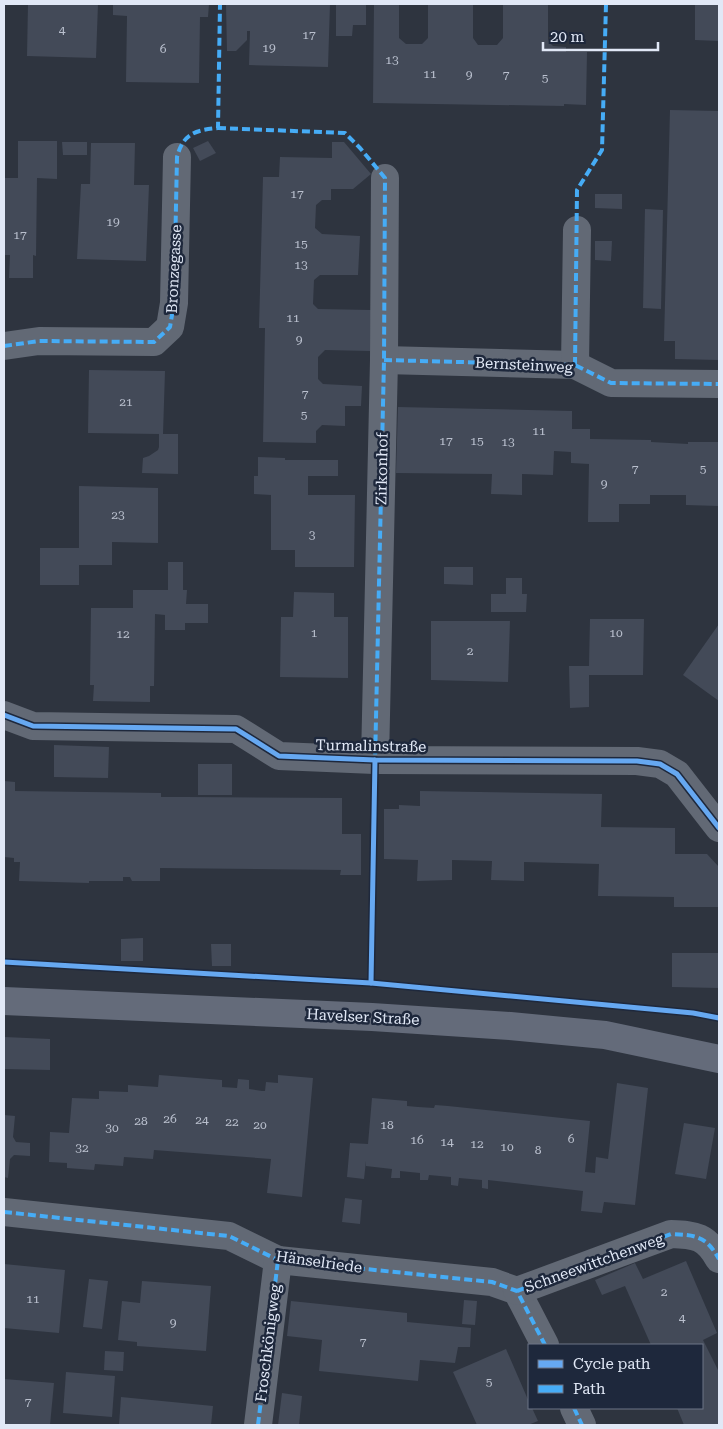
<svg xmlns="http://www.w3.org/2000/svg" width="723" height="1429" viewBox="0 0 723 1429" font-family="'Roboto Serif',serif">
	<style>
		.building { fill: #434a58 }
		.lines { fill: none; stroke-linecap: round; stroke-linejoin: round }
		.street { stroke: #626975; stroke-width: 28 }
		.secondary { stroke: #646b7a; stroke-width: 28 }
		.quiet { stroke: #46acf6; stroke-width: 4; stroke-dasharray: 8 4; stroke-linecap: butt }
		.cycleway-casing { stroke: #1e283c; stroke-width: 8 }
		.cycleway { stroke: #66a8f1; stroke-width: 5 }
		.labels { text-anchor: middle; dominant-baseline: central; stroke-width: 5; stroke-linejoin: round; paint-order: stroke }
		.number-label { font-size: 12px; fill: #bac0ce }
		.street-label { font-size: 15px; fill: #e1e8f6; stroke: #1e283c }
	</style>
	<rect width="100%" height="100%" fill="#2e343f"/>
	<!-- building -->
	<g class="building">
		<path d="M28,4H98L96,58L27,56Z"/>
		<path d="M113,4H209L208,17H200L199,83L126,82L127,16L113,15Z"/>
		<path d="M226,4H330L328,67L249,65L250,31H247V40L236,51H227Z"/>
		<path d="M336,4H366V25H353L352,36H336Z"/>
		<path d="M374,4H399V38L406,44H422L428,38V4H473V38L478,45H497L503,38V4H548V39L550,43L553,46L566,47V52H587L586,105L564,104V106L373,103Z"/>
		<path d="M695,4H719V41L695,40Z"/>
		<path d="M670,110L719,111V360L675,359V341H664Z"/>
		<path d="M18,141H57V179L37,178L36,256L33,255V278H9L10,255H4V178H18Z"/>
		<path d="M208,141L216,153L200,161L193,148Z"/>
		<path d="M62,142H87V155H63Z"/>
		<path d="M332,142H344L371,174L353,189H331V200H322L316,205L315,228L322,234L360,236L358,275H320L314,280L313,304L318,309L371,310L370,351L325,350L318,357V379L323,384L362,386L361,406H345V426L322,425L316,431V443L263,442L265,328H259L263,177H279L280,157L332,158Z"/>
		<path d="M91,143H135L134,185H149L146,261L77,259L81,184H90Z"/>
		<path d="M595,194H622V209L595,208Z"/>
		<path d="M645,209L663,210L661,309L643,308Z"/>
		<path d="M595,241H612L611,261L595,260Z"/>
		<path d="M89,370L165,371L163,434H178V474L142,473L143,458L149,456L158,450L159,447V434L88,433Z"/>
		<path d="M398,407L572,411V429H590V439L651,440V442L688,444V442H719V506L686,505V495H650V504H619V522H588L589,464L571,463V452L554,451L553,475L522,474V495L491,494L492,474L396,473Z"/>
		<path d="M258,457L285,458V460H338V476H308V495H355L354,567H295V550H271V495L254,494V476H258Z"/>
		<path d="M79,486L158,488V543L112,542V565H79V585H40V548H79Z"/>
		<path d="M168,562H183V590H187L186,604H208V623H185V630H165V615L155,614L154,686H150V702L93,701L94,685H90L91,608H133V590H168Z"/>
		<path d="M444,567H473V585L444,584Z"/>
		<path d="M506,578H522V594H527L526,612H491V594H506Z"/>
		<path d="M294,592L334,593V617H348V678L280,677L281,617H293Z"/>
		<path d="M590,619H644L643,675H589V707L570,708L569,666H589Z"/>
		<path d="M431,621H510L508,682L431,680Z"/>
		<path d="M719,624V701L683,675Z"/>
		<path d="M54,745L109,747L108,778L54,777Z"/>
		<rect x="198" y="764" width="34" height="31"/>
		<path d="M4,781L15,782V791L161,793V797H185L342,798V834H361V875H340L341,870L160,868V881H132L130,877H123V881H89V883L19,881L20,862H14V858L4,857Z"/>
		<path d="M420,791L602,794L601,827L675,828V854H707L719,867V907H674V897L598,896L599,864L524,862V881L491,880L492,861L452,860V880L417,881L418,860L384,859V809H399V805L420,806Z"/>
		<path d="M143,938V961H121V939Z"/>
		<path d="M211,944H231V966H212Z"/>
		<path d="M672,953H719V988L672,987Z"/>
		<path d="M4,1037L50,1039V1070L4,1069Z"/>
		<path d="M159,1075L222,1080V1087L237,1088L238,1079L249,1080V1089L262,1091H265L266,1082L278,1083V1075L313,1078L302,1197L267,1193L271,1159L154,1150L153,1159L124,1157L123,1166L95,1164L94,1170L67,1168V1163L49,1162L50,1132L69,1133L72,1098L99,1099V1091L128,1092V1085L158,1087Z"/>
		<path d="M617,1083L648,1088L635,1205L604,1202L602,1213L581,1211L583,1191L488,1180V1189L482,1188V1180L459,1178L458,1186L451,1185V1177L429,1175L428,1180H420V1173L400,1171V1178H391L392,1169L366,1166V1161L364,1179L347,1177L350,1143L368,1144L372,1098L407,1101V1106L418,1107L434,1108L435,1105L448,1106L590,1121L585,1172L595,1173L596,1157L608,1159Z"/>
		<path d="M4,1115L15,1116L13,1137L16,1142L30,1143V1156L14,1155L10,1159L8,1178L4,1177Z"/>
		<path d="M684,1123L715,1128L706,1179L675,1174Z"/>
		<path d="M345,1198L362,1200L360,1224L342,1222Z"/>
		<path d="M686,1261L717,1333L703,1340L719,1372V1425H684L677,1408H702V1345H651L625,1286L602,1295L595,1280L635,1263L643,1279Z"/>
		<path d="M4,1264L65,1270L59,1333L4,1328Z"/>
		<path d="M89,1279L108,1281L102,1329L83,1327Z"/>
		<path d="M142,1281L211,1286L206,1351L137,1346V1342L118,1340L122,1301L140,1303Z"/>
		<path d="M464,1300L477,1301L475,1325L462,1324Z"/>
		<path d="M291,1301L407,1313V1322L471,1328L470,1347H458L455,1363L420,1360L418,1381L319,1371L322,1340L287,1336Z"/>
		<path d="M506,1349L529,1402V1408H532L538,1421L528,1425H477L453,1372Z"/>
		<path d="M105,1351L124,1352L123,1371L104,1370Z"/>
		<path d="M66,1372L115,1376L112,1417L63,1413Z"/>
		<path d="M4,1379L54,1383L50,1425H4Z"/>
		<path d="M282,1393L302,1396L299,1425H278Z"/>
		<path d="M121,1397L213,1406L211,1425H119Z"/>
	</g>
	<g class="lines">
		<!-- street -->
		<g class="street">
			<path d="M4,346L39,341L154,342L170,327L174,303L177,157"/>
			<path d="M384,360L575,365L611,383L719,384"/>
			<path d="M575,365L577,230"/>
			<path d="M4,715L33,726L236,729L279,756L375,760L637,761L660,764L677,774L719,828"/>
			<path d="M375,760L384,360L385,178"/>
			<path d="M4,1212L229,1236L278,1260L492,1282L517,1291L545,1345"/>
			<path d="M517,1291L671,1234C696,1235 706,1236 719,1259"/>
			<path d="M574,1408L582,1425"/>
			<path d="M258,1425L278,1260"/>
		</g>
		<!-- secondary -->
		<path class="secondary" d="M4,1001L372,1017L510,1026L605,1035L719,1059"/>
		<!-- quiet -->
		<g class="quiet">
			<path d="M218,128L345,133L360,148L385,178L384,360L375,763"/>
			<path d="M4,346L39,341L154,342L170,327L174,303L177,157C183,134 195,130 218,128L220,4"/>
			<path d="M384,360L575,365L611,383L719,384"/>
			<path d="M575,365L577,190L602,150L606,4"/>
			<path d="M4,1212L229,1236L278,1260L492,1282L517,1291L545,1345"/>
			<path d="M517,1291L671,1234C696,1235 706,1236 719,1259"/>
			<path d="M574,1408L582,1425"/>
			<path d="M258,1425L278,1260"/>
		</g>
		<!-- cycleway casing -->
		<g class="cycleway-casing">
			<g id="cycleway">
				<path d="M4,715L33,726L236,729L279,756L375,760L637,761L660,764L677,774L719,828"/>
				<path d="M4,962L371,983L693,1013L719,1018"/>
				<path d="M371,983L375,760"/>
			</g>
		</g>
		<!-- cycleway -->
		<use href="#cycleway" class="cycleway"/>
	</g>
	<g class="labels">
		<!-- number labels -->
		<g class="number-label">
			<text x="62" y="30">4</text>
			<text x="309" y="35">17</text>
			<text x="269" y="48">19</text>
			<text x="163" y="49">6</text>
			<text x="392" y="60">13</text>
			<text x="430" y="74">11</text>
			<text x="469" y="75">9</text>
			<text x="506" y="75">7</text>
			<text x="545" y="78">5</text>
			<text x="297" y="194">17</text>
			<text x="113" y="222">19</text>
			<text x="20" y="235">17</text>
			<text x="301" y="244">15</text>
			<text x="301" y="265">13</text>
			<text x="293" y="318">11</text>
			<text x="299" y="340">9</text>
			<text x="305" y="394">7</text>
			<text x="126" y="402">21</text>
			<text x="304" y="415">5</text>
			<text x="539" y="431">11</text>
			<text x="446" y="441">17</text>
			<text x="477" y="441">15</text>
			<text x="508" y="442">13</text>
			<text x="635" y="469">7</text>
			<text x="703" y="469">5</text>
			<text x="604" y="484">9</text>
			<text x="118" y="515">23</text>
			<text x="312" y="535">3</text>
			<text x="314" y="633">1</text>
			<text x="616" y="633">10</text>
			<text x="123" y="634">12</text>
			<text x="470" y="651">2</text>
			<text x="170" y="1119">26</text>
			<text x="202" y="1120">24</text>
			<text x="141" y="1121">28</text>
			<text x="232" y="1122">22</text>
			<text x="260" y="1125">20</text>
			<text x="387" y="1125">18</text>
			<text x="112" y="1128">30</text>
			<text x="571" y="1139">6</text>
			<text x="417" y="1140">16</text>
			<text x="447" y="1142">14</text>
			<text x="477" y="1144">12</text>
			<text x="507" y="1147">10</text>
			<text x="82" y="1148">32</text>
			<text x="538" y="1150">8</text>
			<text x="664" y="1292">2</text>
			<text x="33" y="1299">11</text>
			<text x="682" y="1318">4</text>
			<text x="173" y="1323">9</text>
			<text x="363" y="1342">7</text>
			<text x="489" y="1382">5</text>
			<text x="28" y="1402">7</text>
		</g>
		<!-- street labels -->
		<g class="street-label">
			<text transform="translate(174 269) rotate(-87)">Bronzegasse</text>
			<text transform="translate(524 365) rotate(3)">Bernsteinweg</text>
			<text transform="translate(382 469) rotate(-89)">Zirkonhof</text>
			<text transform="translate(371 746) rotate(1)">Turmalinstraße</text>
			<text transform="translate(363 1017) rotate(3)">Havelser Straße</text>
			<text transform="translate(319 1262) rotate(8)">Hänselriede</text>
			<text transform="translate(594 1263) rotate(-20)">Schneewittchenweg</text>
			<text transform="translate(268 1343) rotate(-83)">Froschkönigweg</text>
		</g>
	</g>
	<!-- border -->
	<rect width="723" height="1429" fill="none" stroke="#e1e8f6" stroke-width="10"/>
	<!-- legend -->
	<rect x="528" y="1344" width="175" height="65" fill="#1e283c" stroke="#6c7586"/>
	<rect x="538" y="1360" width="25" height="8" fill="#66a8f1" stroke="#6c7586"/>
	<text x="573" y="1369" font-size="15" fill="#e1e8f6">Cycle path</text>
	<rect x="538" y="1385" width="25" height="8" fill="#46acf6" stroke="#6c7586"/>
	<text x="573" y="1394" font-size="15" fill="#e1e8f6">Path</text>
	<!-- scale -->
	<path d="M543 42v8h115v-8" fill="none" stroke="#e1e8f6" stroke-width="2.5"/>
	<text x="550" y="42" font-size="15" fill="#e1e8f6" stroke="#1e283c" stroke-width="4" paint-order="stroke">20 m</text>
</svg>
